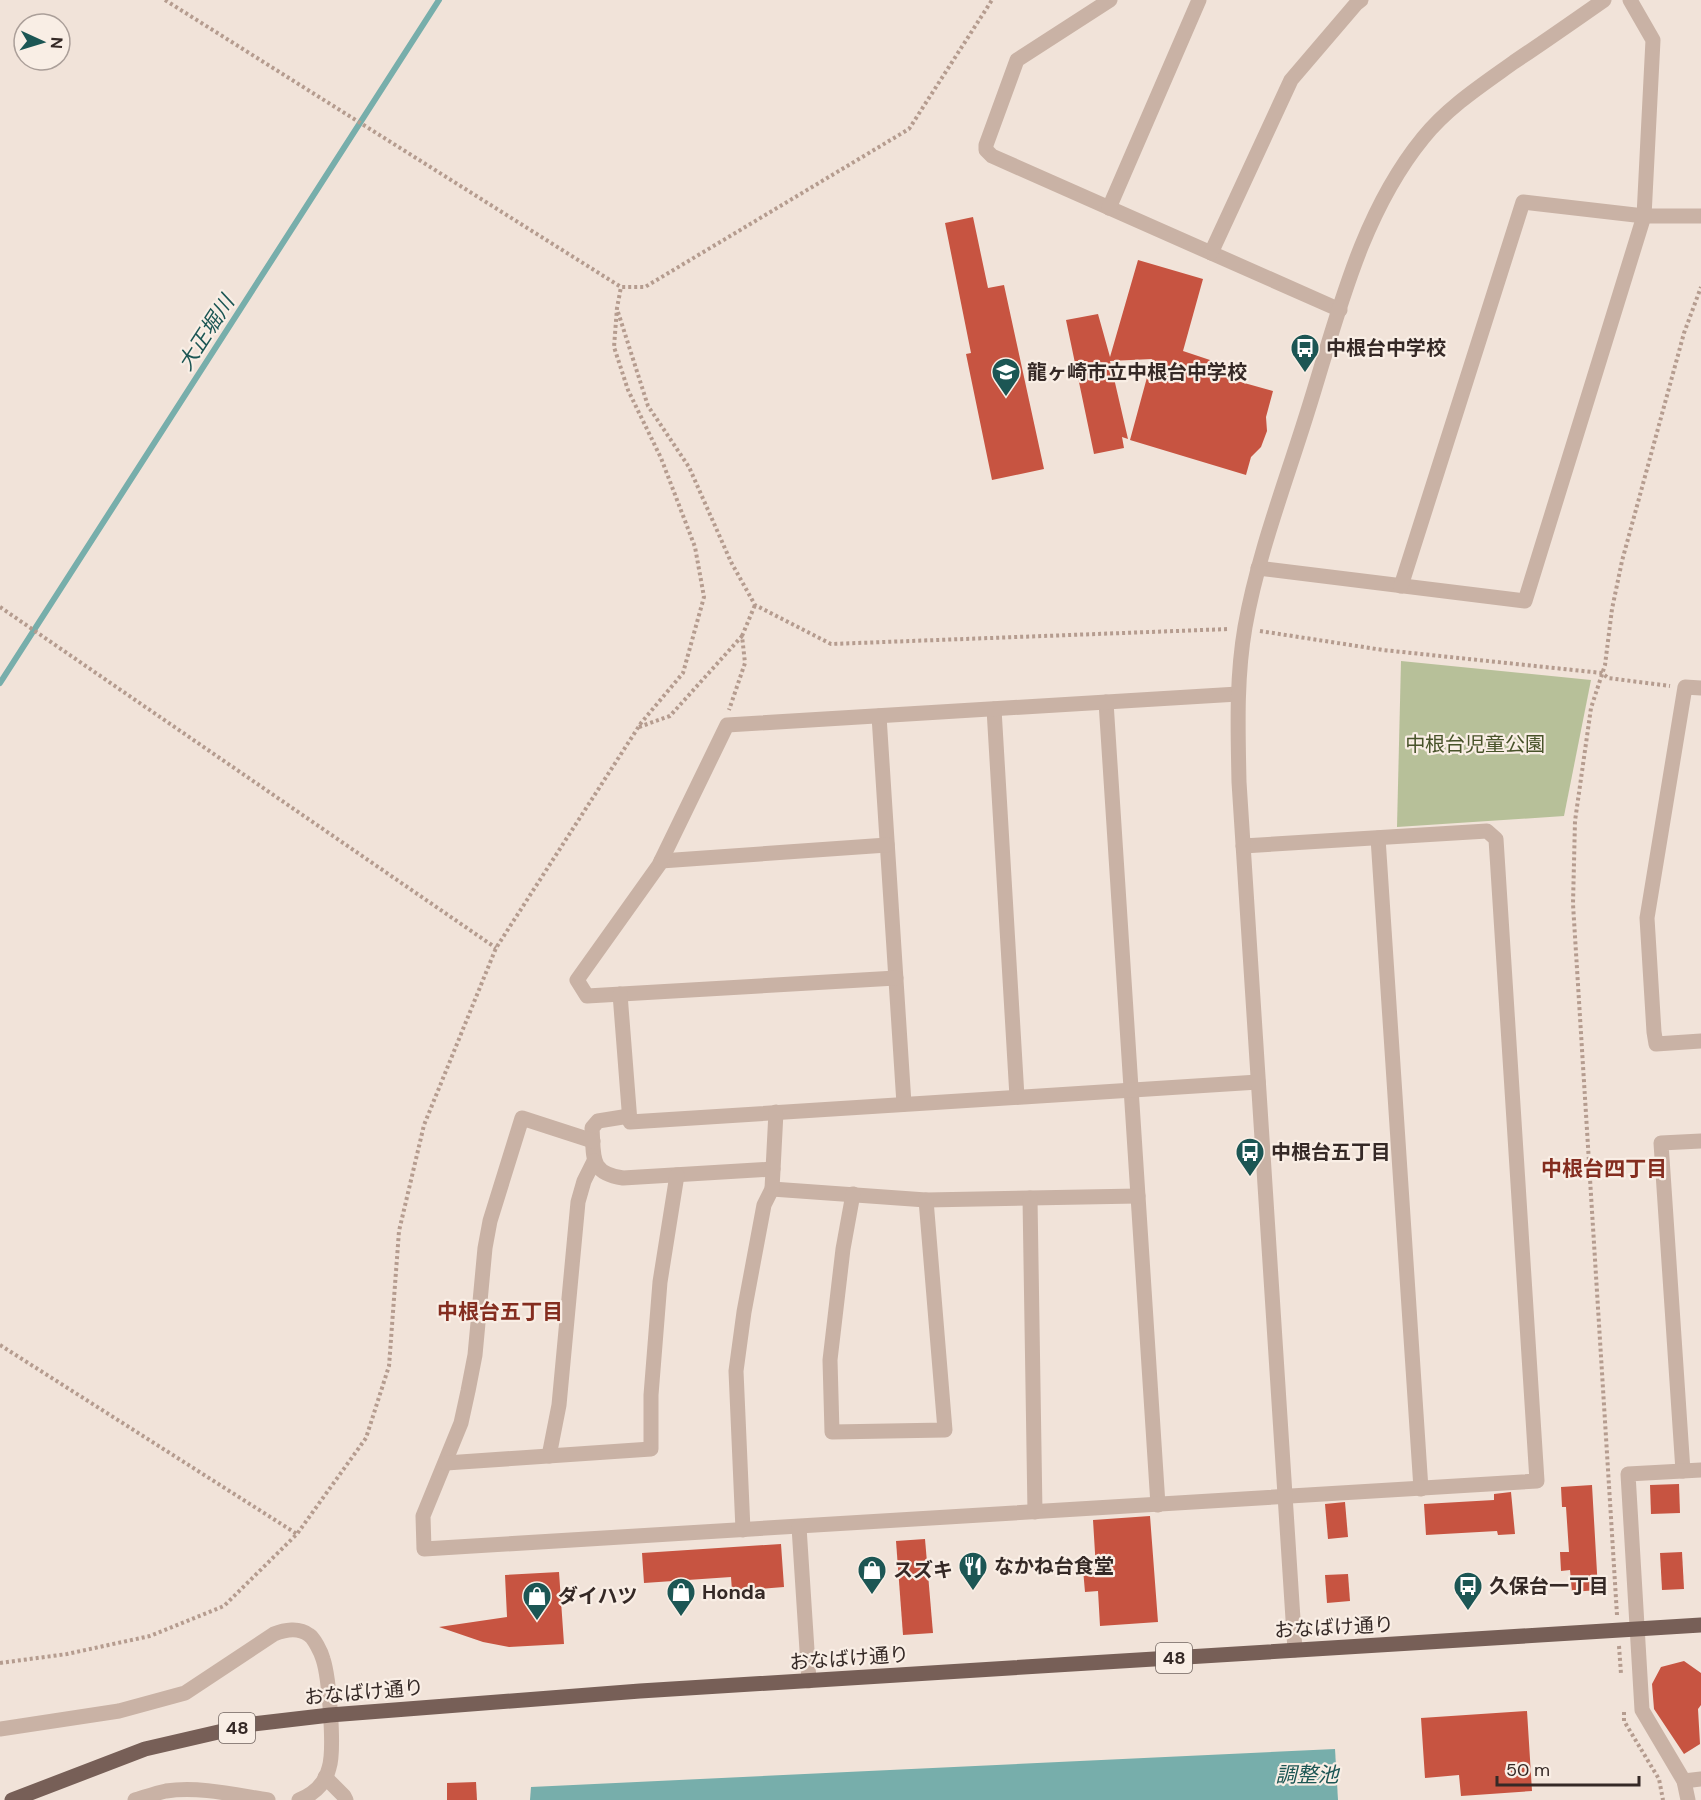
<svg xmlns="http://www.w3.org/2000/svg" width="1701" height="1800" viewBox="0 0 1701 1800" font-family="'DM Sans','Noto Sans JP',sans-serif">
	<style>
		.green { fill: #b7c099 }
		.water { fill: #77aeab }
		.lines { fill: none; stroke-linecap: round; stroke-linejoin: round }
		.stream { stroke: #77aeab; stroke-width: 6 }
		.building { fill: #c75441 }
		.path { stroke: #b59c8f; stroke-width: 4; stroke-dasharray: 3 3; stroke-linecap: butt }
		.minor { stroke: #c9b2a5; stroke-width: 15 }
		.major { stroke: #775f57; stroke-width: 15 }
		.labels { text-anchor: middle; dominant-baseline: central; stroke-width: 4.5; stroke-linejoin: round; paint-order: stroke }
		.shield { fill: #f9eee5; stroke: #70645f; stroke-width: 1.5 }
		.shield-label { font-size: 18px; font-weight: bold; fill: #352926 }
		.poi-label { font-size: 20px; font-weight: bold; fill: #352926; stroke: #f9eee5; text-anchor: start }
		.park-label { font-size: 20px; fill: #48532a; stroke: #f9eee5 }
		.street-label { font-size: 20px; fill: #352926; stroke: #f9eee5 }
		.water-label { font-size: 21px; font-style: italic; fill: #1c5654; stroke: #f9eee5 }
		.neighbourhood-label { font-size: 21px; font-weight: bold; fill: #842d1f; stroke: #f9eee5 }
	</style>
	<rect width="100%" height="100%" fill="#f1e3d9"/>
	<!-- green -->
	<path class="green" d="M1401,661L1591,680L1564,816L1397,827Z"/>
	<!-- water -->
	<path class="water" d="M1335,1749L1338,1800H530L531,1787Z"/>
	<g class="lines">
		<!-- stream -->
		<path class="stream" d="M0,683L439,0"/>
	</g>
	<!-- building -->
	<g class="building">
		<path d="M973,217L988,288L1004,285L1044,469L992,480L966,354L971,353L945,223Z"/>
		<path d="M1138,260L1203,279L1183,351L1234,368L1230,379L1273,391L1266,417L1267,431L1261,447L1251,457L1246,475L1130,440L1152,359L1110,361L1128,439L1122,437L1124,448L1094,454L1066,320L1098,314L1110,357Z"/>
		<path d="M1679,1484L1680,1513L1651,1514L1650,1485Z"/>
		<path d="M1592,1485L1598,1590L1572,1592L1570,1570L1561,1571L1560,1552H1569L1566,1507H1562L1561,1487Z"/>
		<path d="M1511,1492L1515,1534L1498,1535L1497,1531L1426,1535L1424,1504L1494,1500V1494Z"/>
		<path d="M1345,1502L1348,1537L1328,1539L1325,1504Z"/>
		<path d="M1150,1516L1158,1622L1100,1626L1098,1591L1085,1592L1083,1569H1096L1093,1520Z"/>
		<path d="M925,1539L933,1633L903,1635L896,1541Z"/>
		<path d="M781,1544L784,1587L732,1591L731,1577L644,1583L642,1553Z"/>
		<path d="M1682,1552L1684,1589L1662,1590L1660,1553Z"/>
		<path d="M559,1572L564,1644L509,1647L483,1642L439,1627L507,1617L505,1575Z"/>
		<path d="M1348,1574L1350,1601L1327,1603L1325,1575Z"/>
		<path d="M1684,1661L1701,1673V1705L1698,1709L1700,1744L1684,1754L1654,1709L1652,1684L1661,1667Z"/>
		<path d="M1527,1711L1532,1791L1461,1796L1459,1775L1425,1778L1421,1718Z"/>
		<path d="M476,1782L477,1800H447V1783Z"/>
	</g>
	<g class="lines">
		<!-- path -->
		<g class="path">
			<path d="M165,0L621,287H645L909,129L992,0"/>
			<path d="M618,312L648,406L689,467L731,562L755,605L831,644L1229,629"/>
			<path d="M0,607L496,948"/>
			<path d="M1260,631L1383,650L1602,673L1608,678L1670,686"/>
			<path d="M742,636L755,605"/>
			<path d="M639,727L670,716L742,636L745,663L729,710"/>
			<path d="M0,1345L297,1534"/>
			<path d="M1617,1615L1573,904L1575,821L1591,708L1605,665L1612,609L1622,561L1684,333L1701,287"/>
			<path d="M1619,1646L1621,1674"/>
			<path d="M0,1663L67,1654L150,1636L224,1606L297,1534L366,1438L389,1366L399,1231L424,1125L496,948L641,723L683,673L704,597L695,547L661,458L628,390L614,347L617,308L621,287"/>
			<path d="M1624,1712V1721L1659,1779L1663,1800"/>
		</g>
		<!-- minor -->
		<g class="minor">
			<path d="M1110,0L1017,60L986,145V150L992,156L1340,310"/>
			<path d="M1109,208L1199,0"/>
			<path d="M1211,253L1291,80L1356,4L1361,0"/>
			<path d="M1258,568L1525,601L1644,216L1653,40L1630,0"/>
			<path d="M1401,586L1523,202L1644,216H1701"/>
			<path d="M1701,688L1685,687L1647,918L1654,1032L1656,1044L1701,1041"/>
			<path d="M1106,702L1158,1505"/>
			<path d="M994,709L1017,1097"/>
			<path d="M879,716L904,1104"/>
			<path d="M1378,838L1421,1489"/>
			<path d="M661,861L887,845"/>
			<path d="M896,978L587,996L577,980L659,865L727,725L1238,694"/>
			<path d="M620,994L630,1122L1258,1082"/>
			<path d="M629,1116L598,1121L592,1128C594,1157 589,1173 623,1178L773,1169"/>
			<path d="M593,1141L522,1118L490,1221L485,1248L475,1355L468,1391L461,1423L423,1516L424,1549L1537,1481L1496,839L1487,831L1243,846"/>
			<path d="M772,1189L926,1200L1138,1196"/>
			<path d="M853,1194L843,1249L830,1360L832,1432L945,1430L926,1200"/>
			<path d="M1030,1198L1035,1512"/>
			<path d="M549,1456L559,1405L578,1202L584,1181L594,1161"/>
			<path d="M446,1463L651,1449V1395L660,1282L677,1175"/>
			<path d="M1683,1471L1661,1143L1701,1141"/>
			<path d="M799,1527L809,1681"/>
			<path d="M743,1530L736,1371L744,1312L764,1205L772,1189L776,1112"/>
			<path d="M1295,1650L1239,782C1238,730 1236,679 1245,627C1257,559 1282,492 1303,426C1335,328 1357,219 1423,138C1448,107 1482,85 1514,62C1544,42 1574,21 1604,0"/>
			<path d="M0,1729L119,1711L185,1693L274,1634C284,1630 299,1627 309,1635C314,1638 321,1652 323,1659C329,1677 335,1750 329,1768C325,1784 314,1794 299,1800"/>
			<path d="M325,1777L344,1796L346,1800"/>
			<path d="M1684,1781L1701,1779"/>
			<path d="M135,1800C145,1797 156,1793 166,1791C199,1786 236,1795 268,1800"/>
			<path d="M1688,1800L1684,1781L1642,1710L1628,1474L1701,1470"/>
		</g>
		<!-- major -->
		<path class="major" d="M12,1800L145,1749L253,1724L330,1715L640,1691L1701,1625"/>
	</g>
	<!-- icons -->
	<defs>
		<g id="bus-pin" transform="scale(1.5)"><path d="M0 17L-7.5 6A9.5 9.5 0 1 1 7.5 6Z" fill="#1c5654" stroke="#f9eee5"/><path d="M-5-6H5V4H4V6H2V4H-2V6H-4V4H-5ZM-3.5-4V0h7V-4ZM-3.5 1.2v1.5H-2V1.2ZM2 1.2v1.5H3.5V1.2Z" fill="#fff"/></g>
		<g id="school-pin" transform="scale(1.5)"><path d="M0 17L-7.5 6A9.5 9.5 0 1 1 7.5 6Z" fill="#1c5654" stroke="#f9eee5"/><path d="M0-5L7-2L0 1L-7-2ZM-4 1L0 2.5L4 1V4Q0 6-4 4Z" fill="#fff"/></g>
		<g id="restaurant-pin" transform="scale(1.5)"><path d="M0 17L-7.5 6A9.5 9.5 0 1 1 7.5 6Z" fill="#1c5654" stroke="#f9eee5"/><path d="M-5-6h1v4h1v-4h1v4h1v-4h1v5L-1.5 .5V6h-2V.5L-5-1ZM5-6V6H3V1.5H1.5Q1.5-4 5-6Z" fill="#fff"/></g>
		<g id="shop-pin" transform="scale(1.5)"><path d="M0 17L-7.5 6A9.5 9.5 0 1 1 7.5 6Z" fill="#1c5654" stroke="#f9eee5"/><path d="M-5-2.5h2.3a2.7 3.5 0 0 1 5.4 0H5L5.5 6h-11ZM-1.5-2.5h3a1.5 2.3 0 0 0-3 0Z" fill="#fff"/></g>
	</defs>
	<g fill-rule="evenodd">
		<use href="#bus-pin" x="1305" y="348"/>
		<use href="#school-pin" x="1006" y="372"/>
		<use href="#bus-pin" x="1250" y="1152"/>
		<use href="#restaurant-pin" x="973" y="1566"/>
		<use href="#shop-pin" x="872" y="1570"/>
		<use href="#bus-pin" x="1468" y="1586"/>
		<use href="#shop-pin" x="681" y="1592"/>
		<use href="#shop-pin" x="537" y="1596"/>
	</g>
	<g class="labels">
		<!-- shield labels -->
		<g class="shield">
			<rect x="1156" y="1643" width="36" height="30" rx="4.5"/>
			<rect x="219" y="1713" width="36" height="30" rx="4.5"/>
		</g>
		<g class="shield-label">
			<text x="1174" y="1658">48</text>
			<text x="237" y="1728">48</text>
		</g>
		<!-- poi labels -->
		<g class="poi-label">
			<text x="1326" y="348">中根台中学校</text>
			<text x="1027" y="372">龍ヶ崎市立中根台中学校</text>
			<text x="1271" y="1152">中根台五丁目</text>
			<text x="994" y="1566">なかね台食堂</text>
			<text x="893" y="1570">スズキ</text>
			<text x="1489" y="1586">久保台一丁目</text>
			<text x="702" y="1592">Honda</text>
			<text x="558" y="1596">ダイハツ</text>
		</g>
		<!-- park labels -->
		<g class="park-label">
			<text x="1475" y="744">中根台児童公園</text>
		</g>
		<!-- street labels -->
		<g class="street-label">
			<text transform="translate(1334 1627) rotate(-3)">おなばけ通り</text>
			<text transform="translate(849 1658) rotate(-4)">おなばけ通り</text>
			<text transform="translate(364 1692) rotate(-5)">おなばけ通り</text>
		</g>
		<!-- water labels -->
		<g class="water-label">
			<text transform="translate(206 333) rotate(-57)">大正堀川</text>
			<text x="1307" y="1775">調整池</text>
		</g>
		<!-- neighbourhood labels -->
		<g class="neighbourhood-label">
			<text x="1604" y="1169">中根台四丁目</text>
			<text x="500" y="1312">中根台五丁目</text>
		</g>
	</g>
	<!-- north arrow -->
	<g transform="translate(42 42) rotate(94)"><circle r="28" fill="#f9eee5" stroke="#ab9f99" stroke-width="1.5"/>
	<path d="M0-4.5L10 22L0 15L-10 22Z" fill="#1c5654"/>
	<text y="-9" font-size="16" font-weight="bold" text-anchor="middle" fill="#352926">N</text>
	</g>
	<!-- scale -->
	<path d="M1497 1776v9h142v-9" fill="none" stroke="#352926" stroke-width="3"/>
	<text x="1506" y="1776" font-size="18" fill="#352926" stroke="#f9eee5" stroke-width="4.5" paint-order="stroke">50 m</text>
</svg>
